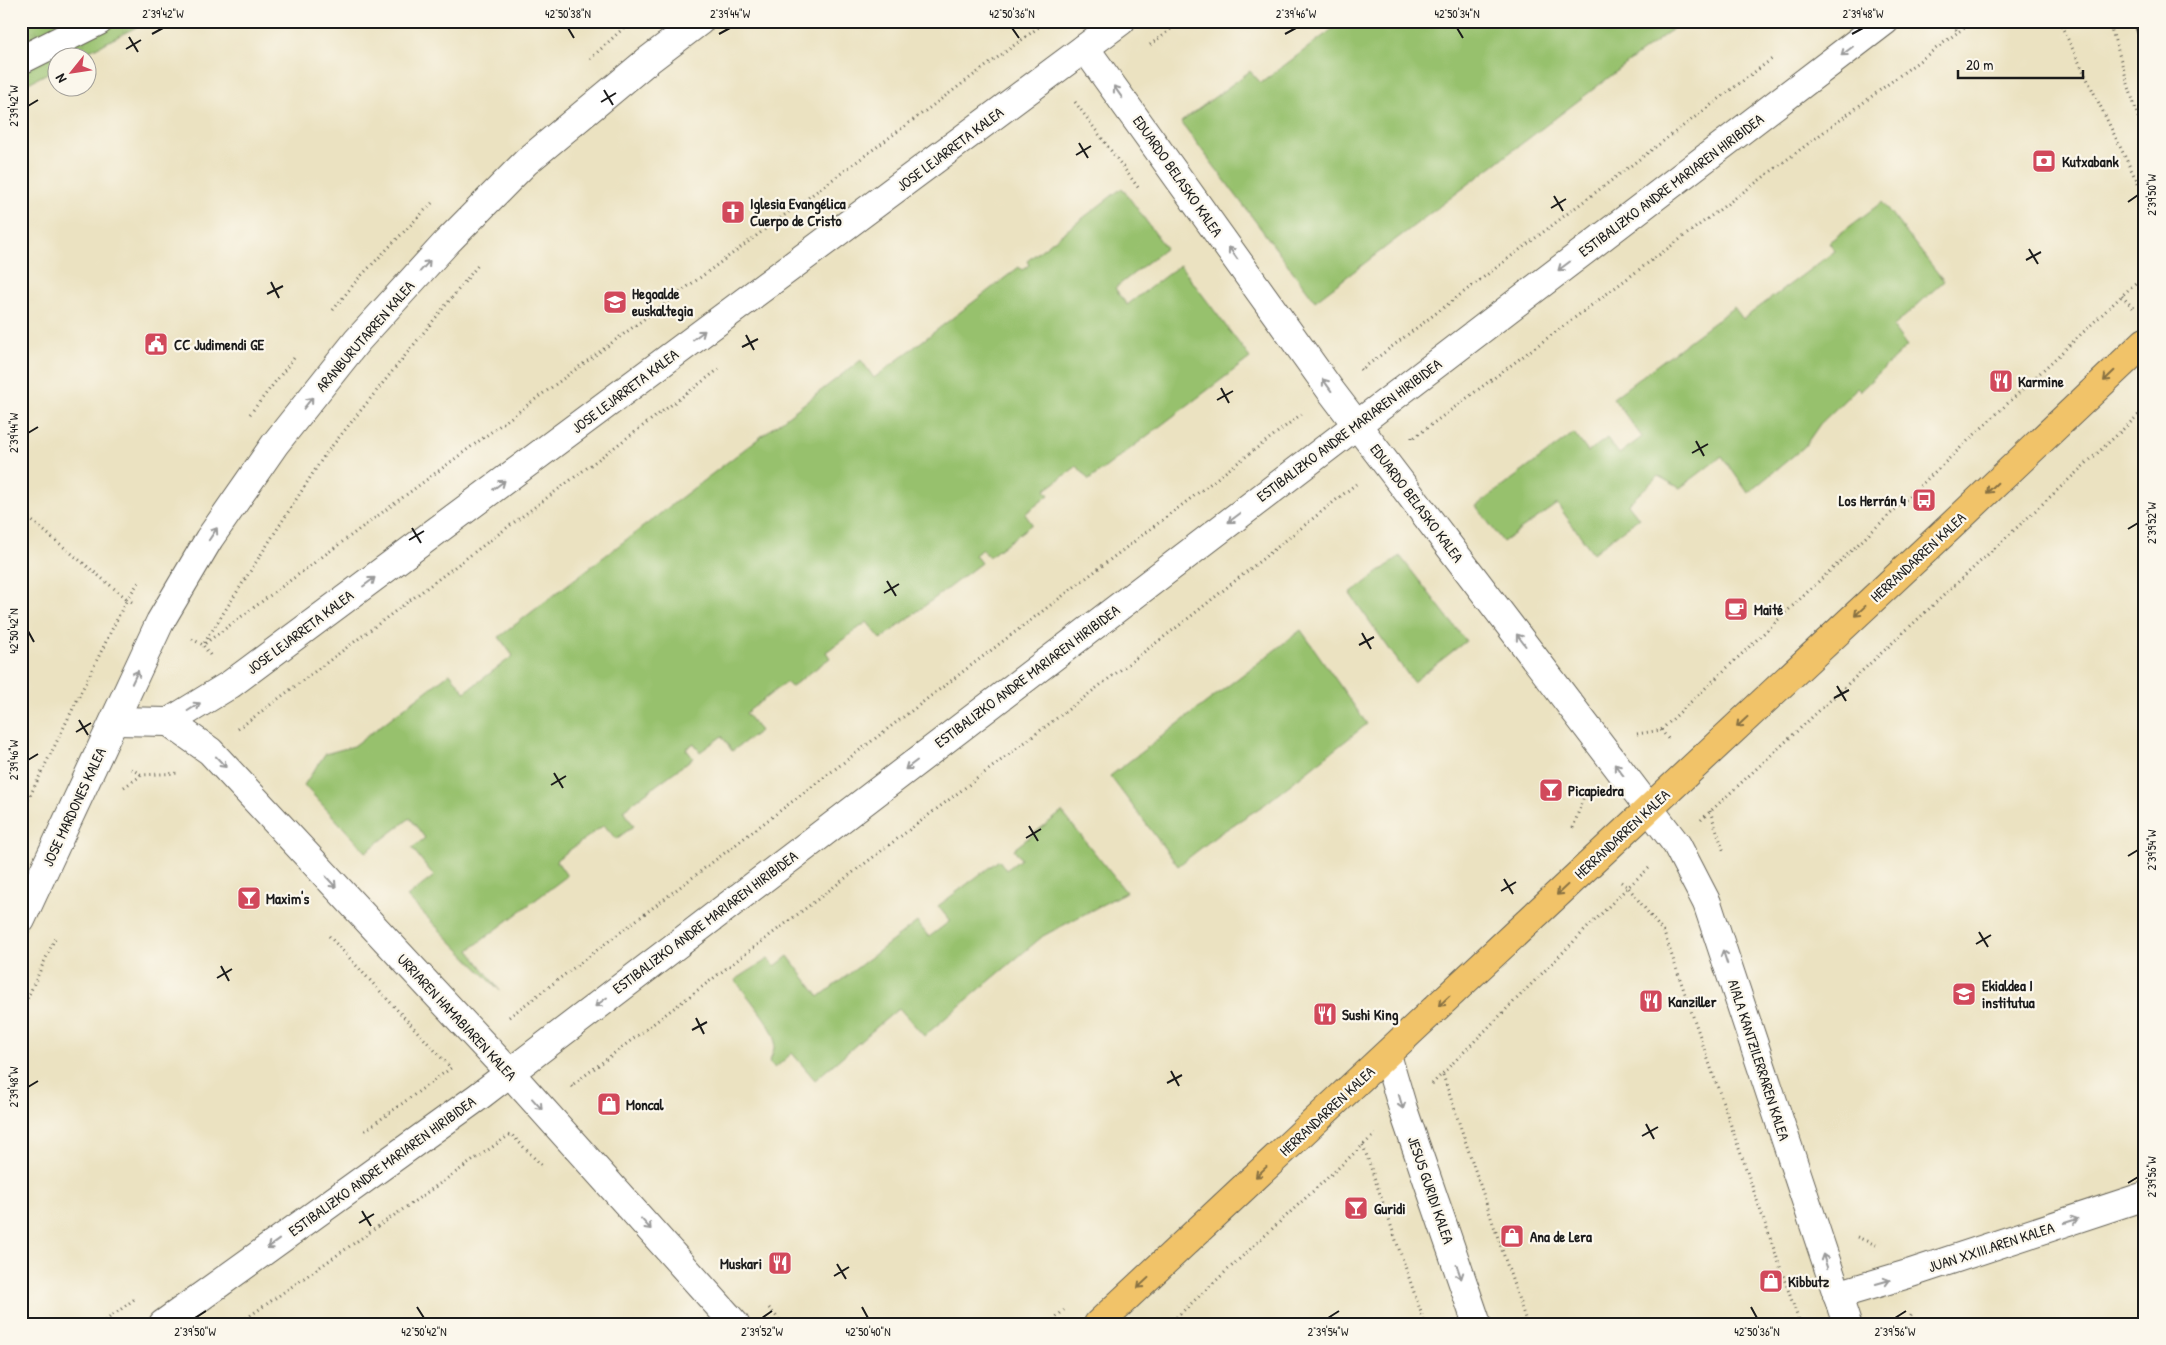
<svg xmlns="http://www.w3.org/2000/svg" width="2166" height="1345" viewBox="0 0 2166 1345" font-family="'Patrick Hand',sans-serif">
	<style>
		.grass { fill: url(#grass-tufts); stroke: #5a6e44 }
		.garden { fill: #97c16d; stroke: #5a6e44 }
		.lines { fill: none; stroke-linecap: round; stroke-linejoin: round }
		.minor-casing { stroke: #646156; stroke-width: 30 }
		.major-casing { stroke: #646156; stroke-width: 30 }
		.path { stroke: #646156; stroke-width: 3; stroke-dasharray: 1 4; stroke-linecap: butt }
		.minor { stroke: #fff; stroke-width: 28 }
		.major { stroke: #f1c369; stroke-width: 28 }
		.tram { stroke: #1c1c1c; stroke-width: 1 }
		.oneway { stroke: #999 }
		.oneway2 { stroke: #867042 }
		.ticks { fill: none; stroke: #1c1c1c; stroke-width: 2 }
		.labels { text-anchor: middle; dominant-baseline: central; stroke-width: 4.5; stroke-linejoin: round; paint-order: stroke }
		.street-label { font-size: 15px; fill: #1c1c1c; stroke: #fbf7ec }
		.poi-label { font-size: 15px; font-weight: bold; fill: #1c1c1c; stroke: #fbf7ec; text-anchor: start }
		.neatline { fill: none; stroke: #1c1c1c; stroke-width: 2 }
		.ticks-label { font-size: 12px; text-anchor: middle; fill: #1c1c1c }
	</style>
	<defs>
		<pattern id="grass-tufts" width="24" height="20" patternUnits="userSpaceOnUse" patternTransform="scale(1.25)"><rect width="24" height="20" fill="#97c16d"/><path d="M3 7l-1-3M5 7V3M7 7l1-3M15 17l-1-3M17 17v-4M19 17l1-3" fill="none" stroke="#82a55e"/></pattern>
	</defs>
	<rect width="100%" height="100%" fill="#fbf7ec"/>
	<filter id="ink" filterUnits="userSpaceOnUse"><feTurbulence type="fractalNoise" baseFrequency=".02" numOctaves="2"/><feDisplacementMap in="SourceGraphic" scale="10" xChannelSelector="R" yChannelSelector="G"/><feConvolveMatrix kernelMatrix="1 2 1 2 8 2 1 2 1" color-interpolation-filters="sRGB"/></filter>
	<filter id="wash" filterUnits="userSpaceOnUse"><feTurbulence type="fractalNoise" baseFrequency=".0096" numOctaves="4" result="noise"/><feDisplacementMap in="SourceGraphic" scale="20" xChannelSelector="R" yChannelSelector="G"/><feGaussianBlur stdDeviation="1.12" result="paint"/><feColorMatrix in="noise" values="0 0 0 0 0 0 0 0 0 0 0 0 0 0 0 0 0 1.4 0 .05"/><feComposite in="paint" operator="in"/></filter>
	<g filter="url(#wash)">
		<rect width="100%" height="100%" fill="#ebe2c1"/>
		<!-- grass -->
		<path class="grass" d="M21,21H148L78,57L58,58L57,68L21,87Z"/>
		<!-- garden -->
		<g class="garden">
			<path d="M1343,21H1683L1315,301L1181,122L1250,71L1261,83Z"/>
			<path d="M1122,188L1166,248L1115,288L1127,305L1180,265L1250,358L1089,480L1077,466L1048,488L1045,490L1049,495L1025,514L1032,524L989,557L982,549L975,555L981,563L881,639L867,622L826,652L830,658L791,687L786,682L746,713L760,731L732,751L722,736L700,752L694,743L686,749L693,758L623,810L634,826L616,839L604,825L556,860L567,876L469,950L500,991L407,897L434,876L412,848L425,838L410,818L366,852L304,785L325,754L354,746L450,673L465,692L513,656L499,637L861,360L874,378L1019,267L1022,270L1029,265L1027,261Z"/>
			<path d="M1882,202L1944,281L1893,327L1907,346L1860,391L1857,388L1820,424L1804,447L1748,493L1722,456L1680,488L1658,476L1628,504L1639,518L1593,553L1557,504L1503,542L1476,506L1574,433L1588,452L1607,438L1619,454L1642,437L1613,398L1734,307L1743,319L1835,251L1829,242Z"/>
			<path d="M1400,556L1466,641L1413,682L1350,594Z"/>
			<path d="M1301,630L1367,724L1264,805L1219,834L1178,866L1110,776Z"/>
			<path d="M1062,812L1126,892L1043,936L924,1036L899,1008L815,1080L792,1053L775,1068L769,1063C772,1055 775,1048 775,1039C773,1026 744,992 735,980L768,959L775,966L788,956L819,997L917,922L929,937L950,921L938,906L999,860L1006,870L1021,859L1014,849Z"/>
		</g>
	</g>
	<g filter="url(#ink)">
		<g class="lines">
			<!-- minor casing -->
			<g class="minor-casing">
				<g id="minor">
					<path d="M1085,48L1331,391L1677,845L1707,903L1847,1324"/>
					<path d="M21,60L99,21"/>
					<path d="M115,721L169,722L231,684L1121,21"/>
					<path d="M169,722L210,751L509,1072L735,1324"/>
					<path d="M21,920L160,622L209,539L275,444L357,341L447,242L526,162L646,62L700,21"/>
					<path d="M1387,1055L1403,1109L1477,1324"/>
					<path d="M1837,1295L1908,1274L2145,1196"/>
					<path d="M163,1324L478,1097L1885,21"/>
				</g>
			</g>
			<!-- major casing -->
			<g class="major-casing">
				<path id="major" d="M1098,1324L1949,528L2145,342"/>
			</g>
			<!-- path -->
			<g class="path">
				<path d="M1950,21L1958,32L1976,21"/>
				<path d="M2059,21L2145,198"/>
				<path d="M2109,21L2145,140"/>
				<path d="M1150,45L1181,21"/>
				<path d="M590,59L631,21"/>
				<path d="M1075,102L1140,190"/>
				<path d="M2122,296L2134,309"/>
				<path d="M333,310L358,279L432,203"/>
				<path d="M1360,369L1361,370L1773,58"/>
				<path d="M250,414L294,358"/>
				<path d="M1412,437V439L1958,32"/>
				<path d="M21,512L127,599L21,814"/>
				<path d="M132,602L127,599L139,582"/>
				<path d="M192,639L203,645L324,456L479,264"/>
				<path d="M210,655L203,645L1047,21"/>
				<path d="M238,729L719,369"/>
				<path d="M1661,730L1669,740"/>
				<path d="M1637,734L1661,730L2145,274"/>
				<path d="M131,769L142,775"/>
				<path d="M124,787L142,775L179,773"/>
				<path d="M1710,811L1724,852"/>
				<path d="M1701,820L2145,409"/>
				<path d="M1573,828L1587,787"/>
				<path d="M1621,882L1628,887L1664,933L1800,1324"/>
				<path d="M329,936L451,1068L363,1132"/>
				<path d="M21,1012L56,936"/>
				<path d="M509,1017L1303,413"/>
				<path d="M1443,1075L1527,1324"/>
				<path d="M1432,1084L1628,887L1649,868"/>
				<path d="M572,1087L571,1086L1185,621L1356,484"/>
				<path d="M1363,1145L1425,1324"/>
				<path d="M1857,1237L1876,1245"/>
				<path d="M769,1308L783,1324"/>
				<path d="M101,1324L136,1298"/>
				<path d="M238,1324L511,1134L544,1168"/>
				<path d="M1049,1324L1064,1310"/>
				<path d="M1169,1324L1375,1134"/>
				<path d="M1906,1324L1913,1311"/>
			</g>
			<!-- minor -->
			<use href="#minor" class="minor"/>
			<!-- major -->
			<use href="#major" class="major"/>
			<!-- tram -->
			<path class="tram" d="M2133,21L2145,56"/>
		</g>
		<!-- one-way arrows -->
		<defs><path id="oneway-shaft" d="M-6 0H5M1.5-3L5.5 0L1.5 3" fill="none" stroke-width="1.6" stroke-linecap="round" stroke-linejoin="round" transform="scale(1.25)"/></defs>
		<g class="oneway">
			<use href="#oneway-shaft" transform="translate(1847 51) rotate(143)"/>
			<use href="#oneway-shaft" transform="translate(1118 92) rotate(-125)"/>
			<use href="#oneway-shaft" transform="translate(1233 253) rotate(-125)"/>
			<use href="#oneway-shaft" transform="translate(425 266) rotate(-48)"/>
			<use href="#oneway-shaft" transform="translate(1564 266) rotate(143)"/>
			<use href="#oneway-shaft" transform="translate(699 335) rotate(-37)"/>
			<use href="#oneway-shaft" transform="translate(1327 385) rotate(-126)"/>
			<use href="#oneway-shaft" transform="translate(308 403) rotate(-51)"/>
			<use href="#oneway-shaft" transform="translate(499 485) rotate(-37)"/>
			<use href="#oneway-shaft" transform="translate(1234 518) rotate(143)"/>
			<use href="#oneway-shaft" transform="translate(213 534) rotate(-56)"/>
			<use href="#oneway-shaft" transform="translate(369 582) rotate(-37)"/>
			<use href="#oneway-shaft" transform="translate(1521 640) rotate(-127)"/>
			<use href="#oneway-shaft" transform="translate(135 677) rotate(-65)"/>
			<use href="#oneway-shaft" transform="translate(194 707) rotate(-32)"/>
			<use href="#oneway-shaft" transform="translate(221 762) rotate(47)"/>
			<use href="#oneway-shaft" transform="translate(911 765) rotate(143)"/>
			<use href="#oneway-shaft" transform="translate(1619 770) rotate(-128)"/>
			<use href="#oneway-shaft" transform="translate(331 882) rotate(47)"/>
			<use href="#oneway-shaft" transform="translate(1725 957) rotate(-108)"/>
			<use href="#oneway-shaft" transform="translate(601 1002) rotate(143)"/>
			<use href="#oneway-shaft" transform="translate(1401 1102) rotate(73)"/>
			<use href="#oneway-shaft" transform="translate(537 1104) rotate(48)"/>
			<use href="#oneway-shaft" transform="translate(2071 1221) rotate(-18)"/>
			<use href="#oneway-shaft" transform="translate(646 1224) rotate(48)"/>
			<use href="#oneway-shaft" transform="translate(273 1244) rotate(144)"/>
			<use href="#oneway-shaft" transform="translate(1825 1261) rotate(-108)"/>
			<use href="#oneway-shaft" transform="translate(1459 1272) rotate(71)"/>
			<use href="#oneway-shaft" transform="translate(1883 1282) rotate(-16)"/>
		</g>
		<g class="oneway2">
			<use href="#oneway-shaft" transform="translate(2109 376) rotate(136)"/>
			<use href="#oneway-shaft" transform="translate(1992 488) rotate(136)"/>
			<use href="#oneway-shaft" transform="translate(1860 611) rotate(137)"/>
			<use href="#oneway-shaft" transform="translate(1742 722) rotate(137)"/>
			<use href="#oneway-shaft" transform="translate(1562 890) rotate(137)"/>
			<use href="#oneway-shaft" transform="translate(1444 1001) rotate(137)"/>
			<use href="#oneway-shaft" transform="translate(1261 1172) rotate(137)"/>
			<use href="#oneway-shaft" transform="translate(1143 1283) rotate(137)"/>
		</g>
	</g>
	<!-- ticks -->
	<path class="ticks" d="M568,28L574,38M1012,28L1019,38M1457,28L1463,38M152,34L163,28M719,34L730,28M1285,34L1296,28M1852,34L1863,28M129,37L138,52M126,49L141,40M604,90L613,105M601,102L616,93M28,106L38,100M1079,143L1088,158M1076,155L1091,146M1554,196L1563,211M2128,202L2138,195M1551,208L1566,199M2029,249L2038,264M2026,260L2041,252M271,282L279,298M267,294L283,286M746,335L754,350M742,347L758,339M1221,388L1229,403M1217,400L1233,391M28,433L38,427M1696,441L1704,456M1692,453L1708,444M412,528L421,543M2128,529L2138,523M409,540L424,531M887,581L896,596M884,593L899,584M28,631L34,642M1362,633L1371,649M1359,645L1374,637M1837,686L1846,701M1834,698L1849,690M79,720L88,735M76,732L91,723M28,760L38,754M554,773L563,788M551,785L566,776M1029,826L1038,841M1026,838L1041,829M2128,856L2138,850M1504,879L1513,894M1501,891L1516,882M1979,932L1988,947M1976,944L1991,935M221,966L229,981M217,978L232,969M696,1018L704,1034M692,1030L707,1022M1171,1071L1179,1086M1167,1083L1182,1075M28,1087L38,1081M1646,1124L1654,1139M1642,1136L1658,1127M2128,1183L2138,1177M362,1211L371,1226M359,1223L374,1214M837,1264L846,1279M834,1276L849,1267M417,1307L424,1318M862,1307L868,1318M1751,1307L1757,1318M195,1318L206,1311M762,1318L772,1311M1328,1318L1339,1311M1895,1318L1906,1311"/>
	<!-- icons -->
	<defs>
		<g id="bank-square" transform="scale(1.25)"><rect x="-9" y="-9" width="18" height="18" rx="4" fill="#d1495b" stroke="#fbf7ec"/><path d="M-6-4H6V4H-6ZM0-2.3a2.3 2.3 0 1 0 0 4.6a2.3 2.3 0 1 0 0-4.6Z" fill="#fff"/></g>
		<g id="church-square" transform="scale(1.25)"><rect x="-9" y="-9" width="18" height="18" rx="4" fill="#d1495b" stroke="#fbf7ec"/><path d="M-1.2-6h2.4v3.5h3.3v2.4h-3.3V6h-2.4V-.1h-3.3v-2.4h3.3Z" fill="#fff"/></g>
		<g id="school-square" transform="scale(1.25)"><rect x="-9" y="-9" width="18" height="18" rx="4" fill="#d1495b" stroke="#fbf7ec"/><path d="M0-5L7-2L0 1L-7-2ZM-4 1L0 2.5L4 1V4Q0 6-4 4Z" fill="#fff"/></g>
		<g id="civic-square" transform="scale(1.25)"><rect x="-9" y="-9" width="18" height="18" rx="4" fill="#d1495b" stroke="#fbf7ec"/><path d="M-.6-6.5H3V-4.5H.6V-3L4-1V1h2V6H-6V1h2V-1L-.6-3ZM-1.2 2.5V6h2.4V2.5Z" fill="#fff"/></g>
		<g id="restaurant-square" transform="scale(1.25)"><rect x="-9" y="-9" width="18" height="18" rx="4" fill="#d1495b" stroke="#fbf7ec"/><path d="M-5-6h1v4h1v-4h1v4h1v-4h1v5L-1.5 .5V6h-2V.5L-5-1ZM5-6V6H3V1.5H1.5Q1.5-4 5-6Z" fill="#fff"/></g>
		<g id="bus-square" transform="scale(1.25)"><rect x="-9" y="-9" width="18" height="18" rx="4" fill="#d1495b" stroke="#fbf7ec"/><path d="M-5-6H5V4H4V6H2V4H-2V6H-4V4H-5ZM-3.5-4V0h7V-4ZM-3.5 1.2v1.5H-2V1.2ZM2 1.2v1.5H3.5V1.2Z" fill="#fff"/></g>
		<g id="cafe-square" transform="scale(1.25)"><rect x="-9" y="-9" width="18" height="18" rx="4" fill="#d1495b" stroke="#fbf7ec"/><path d="M-5.5-4.5H6V0H3Q3 3.5 0 3.5H-2.5Q-5.5 3.5-5.5 0ZM3-3.2v2h1.7v-2ZM-6 4.5H4V6H-6Z" fill="#fff"/></g>
		<g id="bar-square" transform="scale(1.25)"><rect x="-9" y="-9" width="18" height="18" rx="4" fill="#d1495b" stroke="#fbf7ec"/><path d="M-6-5H6L.8 .8V4.5H3.5V6h-7V4.5H-.8V.8Z" fill="#fff"/></g>
		<g id="shop-square" transform="scale(1.25)"><rect x="-9" y="-9" width="18" height="18" rx="4" fill="#d1495b" stroke="#fbf7ec"/><path d="M-5-2.5h2.3a2.7 3.5 0 0 1 5.4 0H5L5.5 6h-11ZM-1.5-2.5h3a1.5 2.3 0 0 0-3 0Z" fill="#fff"/></g>
	</defs>
	<g fill-rule="evenodd">
		<use href="#bank-square" x="2044" y="161"/>
		<use href="#church-square" x="733" y="212"/>
		<use href="#school-square" x="615" y="302"/>
		<use href="#civic-square" x="156" y="344"/>
		<use href="#restaurant-square" x="2001" y="381"/>
		<use href="#bus-square" x="1924" y="500"/>
		<use href="#cafe-square" x="1736" y="609"/>
		<use href="#bar-square" x="1551" y="790"/>
		<use href="#bar-square" x="249" y="898"/>
		<use href="#school-square" x="1964" y="994"/>
		<use href="#restaurant-square" x="1651" y="1001"/>
		<use href="#restaurant-square" x="1325" y="1014"/>
		<use href="#shop-square" x="609" y="1104"/>
		<use href="#bar-square" x="1356" y="1208"/>
		<use href="#shop-square" x="1512" y="1236"/>
		<use href="#restaurant-square" x="780" y="1263"/>
		<use href="#shop-square" x="1771" y="1281"/>
	</g>
	<g class="labels">
		<!-- street labels -->
		<g class="street-label">
			<text transform="translate(950 149) rotate(-37)">JOSE LEJARRETA KALEA</text>
			<text transform="translate(1178 176) rotate(55)">EDUARDO BELASKO KALEA</text>
			<text transform="translate(1671 185) rotate(-37)">ESTIBALIZKO ANDRE MARIAREN HIRIBIDEA</text>
			<text transform="translate(365 336) rotate(-49)">ARANBURUTARREN KALEA</text>
			<text transform="translate(625 391) rotate(-37)">JOSE LEJARRETA KALEA</text>
			<text transform="translate(1349 430) rotate(-37)">ESTIBALIZKO ANDRE MARIAREN HIRIBIDEA</text>
			<text transform="translate(1417 503) rotate(53)">EDUARDO BELASKO KALEA</text>
			<text transform="translate(1918 557) rotate(-43)">HERRANDARREN KALEA</text>
			<text transform="translate(300 632) rotate(-37)">JOSE LEJARRETA KALEA</text>
			<text transform="translate(1027 676) rotate(-37)">ESTIBALIZKO ANDRE MARIAREN HIRIBIDEA</text>
			<text transform="translate(74 807) rotate(-65)">JOSE MARDONES KALEA</text>
			<text transform="translate(1622 834) rotate(-43)">HERRANDARREN KALEA</text>
			<text transform="translate(705 922) rotate(-37)">ESTIBALIZKO ANDRE MARIAREN HIRIBIDEA</text>
			<text transform="translate(457 1017) rotate(47)">URRIAREN HAMABIAREN KALEA</text>
			<text transform="translate(1759 1060) rotate(72)">AIALA KANTZILERRAREN KALEA</text>
			<text transform="translate(1327 1111) rotate(-43)">HERRANDARREN KALEA</text>
			<text transform="translate(382 1166) rotate(-36)">ESTIBALIZKO ANDRE MARIAREN HIRIBIDEA</text>
			<text transform="translate(1431 1190) rotate(71)">JESUS GURIDI KALEA</text>
			<text transform="translate(1991 1247) rotate(-18)">JUAN XXIII.AREN KALEA</text>
		</g>
		<!-- poi labels -->
		<g class="poi-label">
			<text x="2062" y="161">Kutxabank</text>
			<text x="750" y="203">Iglesia Evangélica<tspan x="750" dy="17">Cuerpo de Cristo</tspan></text>
			<text x="632" y="293">Hegoalde<tspan x="632" dy="17">euskaltegia</tspan></text>
			<text x="174" y="344">CC Judimendi GE</text>
			<text x="2018" y="381">Karmine</text>
			<text x="1906" y="500" text-anchor="end">Los Herrán 4</text>
			<text x="1754" y="609">Maité</text>
			<text x="1568" y="790">Picapiedra</text>
			<text x="266" y="898">Maxim's</text>
			<text x="1982" y="985">Ekialdea I<tspan x="1982" dy="17">institutua</tspan></text>
			<text x="1668" y="1001">Kanziller</text>
			<text x="1342" y="1014">Sushi King</text>
			<text x="626" y="1104">Moncal</text>
			<text x="1374" y="1208">Guridi</text>
			<text x="1530" y="1236">Ana de Lera</text>
			<text x="762" y="1263" text-anchor="end">Muskari</text>
			<text x="1788" y="1281">Kibbutz</text>
		</g>
	</g>
	<!-- margin -->
	<rect width="2166" height="1345" fill="none" stroke="#fbf7ec" stroke-width="55"/>
	<!-- north arrow -->
	<g transform="translate(72 72) rotate(240)"><circle r="24" fill="#fbf7ec" stroke="#a29f99"/>
	<path d="M0-4L9 19L0 12L-9 19Z" fill="#d1495b"/>
	<text y="-8" font-size="14" font-weight="bold" text-anchor="middle" fill="#1c1c1c">N</text>
	</g>
	<!-- scale -->
	<path d="M1958 70v8h125v-8" fill="none" stroke="#1c1c1c" stroke-width="2.5"/>
	<text x="1966" y="70" font-size="15" fill="#1c1c1c" stroke="#fbf7ec" stroke-width="4" paint-order="stroke">20 m</text>
	<rect x="28" y="28" width="2110" height="1290" class="neatline"/>
	<g class="ticks-label">
		<text x="163" y="18">2°39'42"W</text>
		<text x="568" y="18">42°50'38"N</text>
		<text x="730" y="18">2°39'44"W</text>
		<text x="1012" y="18">42°50'36"N</text>
		<text x="1296" y="18">2°39'46"W</text>
		<text x="1457" y="18">42°50'34"N</text>
		<text x="1863" y="18">2°39'48"W</text>
		<text transform="translate(14 106) rotate(-90)" y="4">2°39'42"W</text>
		<text transform="translate(2152 195) rotate(-90)" y="4">2°39'50"W</text>
		<text transform="translate(14 433) rotate(-90)" y="4">2°39'44"W</text>
		<text transform="translate(2152 523) rotate(-90)" y="4">2°39'52"W</text>
		<text transform="translate(14 631) rotate(-90)" y="4">42°50'42"N</text>
		<text transform="translate(14 760) rotate(-90)" y="4">2°39'46"W</text>
		<text transform="translate(2152 850) rotate(-90)" y="4">2°39'54"W</text>
		<text transform="translate(14 1087) rotate(-90)" y="4">2°39'48"W</text>
		<text transform="translate(2152 1177) rotate(-90)" y="4">2°39'56"W</text>
		<text x="195" y="1336">2°39'50"W</text>
		<text x="424" y="1336">42°50'42"N</text>
		<text x="762" y="1336">2°39'52"W</text>
		<text x="868" y="1336">42°50'40"N</text>
		<text x="1328" y="1336">2°39'54"W</text>
		<text x="1757" y="1336">42°50'36"N</text>
		<text x="1895" y="1336">2°39'56"W</text>
	</g>
</svg>
